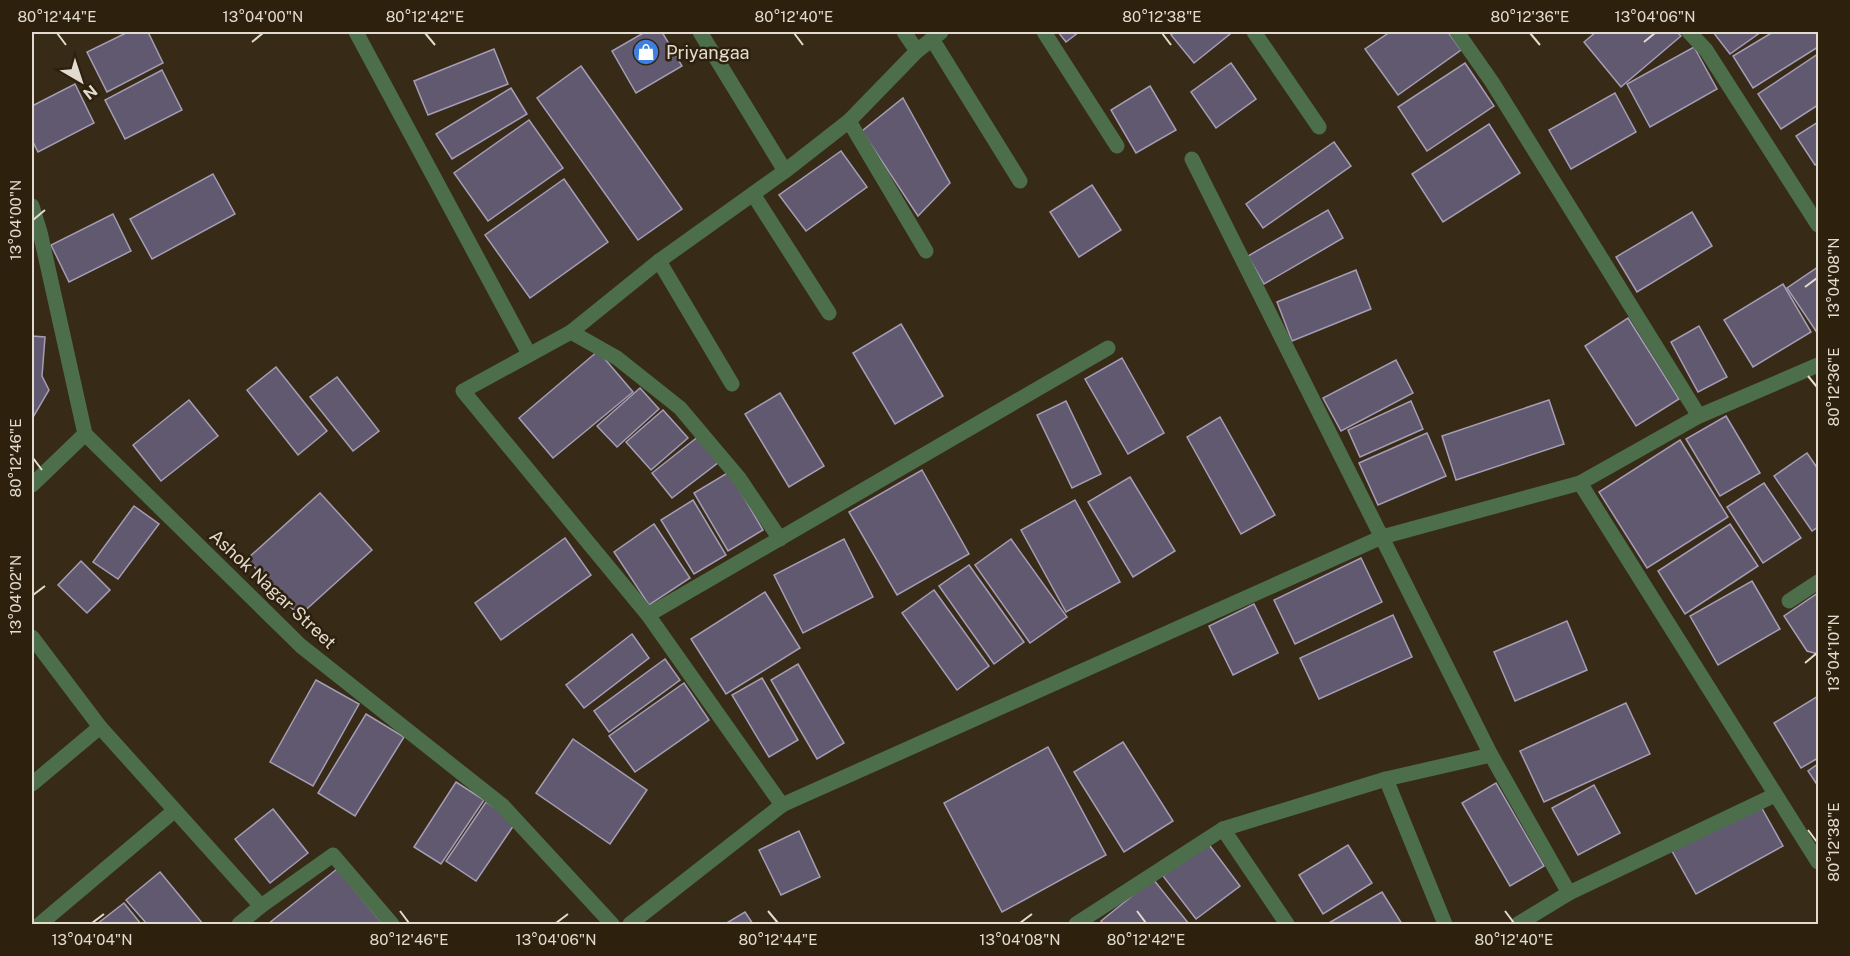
<svg xmlns="http://www.w3.org/2000/svg" width="1850" height="956" viewBox="0 0 1850 956" font-family="'Public Sans',sans-serif">
	<style>
		.building { fill: #61596f; stroke: #a59db5; stroke-width: 1.5 }
		.lines { fill: none; stroke-linecap: round; stroke-linejoin: round }
		.street { stroke: #4c6e4b; stroke-width: 15 }
		.ticks { fill: none; stroke: #e3dbcf; stroke-width: 2 }
		.labels { text-anchor: middle; dominant-baseline: central; stroke-width: 5; stroke-linejoin: round; paint-order: stroke }
		.poi-label { font-size: 18px; fill: #e3dbcf; stroke: #2d210e; text-anchor: start }
		.street-label { font-size: 18px; fill: #e3dbcf; stroke: #2d210e }
		.neatline { fill: none; stroke: #e3dbcf; stroke-width: 2 }
		.ticks-label { font-size: 15px; text-anchor: middle; fill: #e3dbcf }
	</style>
	<rect width="100%" height="100%" fill="#372b18"/>
	<!-- building -->
	<g class="building">
		<path d="M128,32H148L163,63L107,92L87,52Z"/>
		<path d="M645,32H662L682,66L636,93L612,51Z"/>
		<path d="M1058,32H1079L1066,42Z"/>
		<path d="M1175,32H1227L1230,34L1194,63L1171,35Z"/>
		<path d="M1390,32H1448L1461,50L1398,95L1365,49Z"/>
		<path d="M1596,32H1677L1681,36L1621,87L1584,42Z"/>
		<path d="M1713,32H1761L1730,54Z"/>
		<path d="M1773,32H1818V47L1753,88L1733,56Z"/>
		<path d="M1694,47L1717,89L1650,127L1627,84Z"/>
		<path d="M494,49L508,84L428,115L414,81Z"/>
		<path d="M1818,54V105L1781,129L1758,94Z"/>
		<path d="M1231,63L1256,99L1216,128L1191,92Z"/>
		<path d="M1465,63L1494,106L1427,151L1398,107Z"/>
		<path d="M581,66L682,209L638,240L537,98Z"/>
		<path d="M162,70L182,110L125,139L105,100Z"/>
		<path d="M75,84L94,123L38,152L32,140V106Z"/>
		<path d="M1150,86L1176,130L1136,153L1111,110Z"/>
		<path d="M511,88L527,114L452,159L436,134Z"/>
		<path d="M1615,93L1636,132L1571,169L1549,130Z"/>
		<path d="M903,98L950,183L918,216L862,131Z"/>
		<path d="M529,120L563,168L488,221L454,173Z"/>
		<path d="M1818,122V163L1815,165L1796,136Z"/>
		<path d="M1489,124L1520,173L1443,222L1412,174Z"/>
		<path d="M1334,142L1351,166L1263,228L1246,204Z"/>
		<path d="M841,151L867,187L806,231L779,195Z"/>
		<path d="M213,174L235,214L152,259L130,219Z"/>
		<path d="M564,179L608,242L530,298L485,235Z"/>
		<path d="M1092,185L1121,230L1079,257L1050,212Z"/>
		<path d="M1328,210L1343,238L1264,284L1248,256Z"/>
		<path d="M1692,212L1712,246L1637,292L1616,257Z"/>
		<path d="M113,214L131,251L69,282L51,245Z"/>
		<path d="M1818,267V334L1787,288Z"/>
		<path d="M1356,270L1371,309L1292,341L1277,302Z"/>
		<path d="M1783,284L1811,332L1753,367L1724,320Z"/>
		<path d="M1628,318L1679,399L1636,426L1585,346Z"/>
		<path d="M901,324L943,396L895,424L853,353Z"/>
		<path d="M1699,326L1727,377L1698,392L1671,342Z"/>
		<path d="M32,336L45,337L42,376L49,390L32,419Z"/>
		<path d="M598,351L633,392L553,458L519,418Z"/>
		<path d="M1122,358L1164,433L1128,454L1085,379Z"/>
		<path d="M1396,360L1413,393L1341,431L1323,398Z"/>
		<path d="M276,367L327,431L298,455L247,390Z"/>
		<path d="M337,377L379,431L353,451L310,397Z"/>
		<path d="M640,388L659,409L617,447L597,426Z"/>
		<path d="M780,393L824,466L789,487L745,414Z"/>
		<path d="M189,400L218,436L161,481L133,445Z"/>
		<path d="M1549,400L1564,444L1456,480L1442,436Z"/>
		<path d="M1066,401L1101,474L1072,488L1037,415Z"/>
		<path d="M1411,401L1423,429L1360,457L1348,430Z"/>
		<path d="M663,410L688,438L651,470L626,442Z"/>
		<path d="M1726,416L1760,473L1720,496L1686,439Z"/>
		<path d="M1220,417L1275,515L1241,534L1187,437Z"/>
		<path d="M1427,433L1446,476L1378,505L1359,463Z"/>
		<path d="M699,436L719,462L672,498L652,473Z"/>
		<path d="M1680,440L1728,517L1647,568L1599,492Z"/>
		<path d="M1807,453L1818,469V527L1812,531L1774,476Z"/>
		<path d="M922,470L969,554L897,595L849,512Z"/>
		<path d="M729,472L763,530L728,551L694,493Z"/>
		<path d="M1130,477L1175,551L1133,577L1088,502Z"/>
		<path d="M1764,483L1801,538L1763,563L1727,507Z"/>
		<path d="M320,493L372,550L299,616L247,559Z"/>
		<path d="M693,500L726,555L694,574L661,520Z"/>
		<path d="M1075,500L1120,582L1066,612L1021,530Z"/>
		<path d="M134,506L159,524L118,579L93,562Z"/>
		<path d="M654,524L690,578L649,605L614,552Z"/>
		<path d="M1730,524L1758,566L1685,614L1658,571Z"/>
		<path d="M565,538L591,575L501,640L475,603Z"/>
		<path d="M844,539L873,597L803,633L774,575Z"/>
		<path d="M1011,539L1067,617L1030,643L975,565Z"/>
		<path d="M1361,558L1382,602L1295,644L1274,600Z"/>
		<path d="M81,561L110,590L87,613L58,585Z"/>
		<path d="M969,565L1024,642L994,664L939,586Z"/>
		<path d="M1752,581L1780,629L1718,665L1690,616Z"/>
		<path d="M934,590L989,666L957,690L902,613Z"/>
		<path d="M765,592L800,648L726,694L691,639Z"/>
		<path d="M1818,593V654L1807,651L1784,616Z"/>
		<path d="M1254,604L1278,653L1233,675L1209,626Z"/>
		<path d="M1393,615L1412,657L1319,699L1300,658Z"/>
		<path d="M1567,621L1587,670L1515,701L1494,652Z"/>
		<path d="M632,634L649,658L584,708L566,685Z"/>
		<path d="M665,659L680,680L609,732L594,711Z"/>
		<path d="M798,664L844,743L817,759L771,680Z"/>
		<path d="M762,678L798,740L769,757L732,695Z"/>
		<path d="M316,680L359,704L313,786L270,762Z"/>
		<path d="M684,683L709,720L635,772L609,736Z"/>
		<path d="M1818,696V758L1801,768L1774,723Z"/>
		<path d="M1626,703L1650,754L1544,802L1520,751Z"/>
		<path d="M366,714L404,737L355,816L318,793Z"/>
		<path d="M573,739L647,790L610,844L536,793Z"/>
		<path d="M1123,742L1173,821L1124,852L1074,772Z"/>
		<path d="M1048,747L1106,855L1002,912L944,803Z"/>
		<path d="M1818,764V786L1808,771Z"/>
		<path d="M456,782L484,800L441,864L414,847Z"/>
		<path d="M1496,783L1544,866L1510,886L1462,803Z"/>
		<path d="M1594,785L1620,833L1578,855L1552,808Z"/>
		<path d="M486,802L516,822L476,881L446,861Z"/>
		<path d="M1759,803L1783,846L1696,894L1672,851Z"/>
		<path d="M273,809L308,853L270,883L235,839Z"/>
		<path d="M799,831L820,877L781,895L759,850Z"/>
		<path d="M1207,842L1240,886L1196,919L1163,876Z"/>
		<path d="M1348,845L1372,883L1323,914L1299,875Z"/>
		<path d="M337,869L383,924H268Z"/>
		<path d="M160,872L203,924H147L126,900Z"/>
		<path d="M1153,879L1189,924H1104L1101,921Z"/>
		<path d="M1382,892L1402,924H1327Z"/>
		<path d="M124,903L141,924H97Z"/>
		<path d="M745,912L753,924H725Z"/>
	</g>
	<g class="lines">
		<!-- street -->
		<g class="street">
			<path d="M356,32L529,354"/>
			<path d="M700,32L785,171"/>
			<path d="M904,32L917,51"/>
			<path d="M1044,32L1117,146"/>
			<path d="M1254,32L1319,127"/>
			<path d="M1457,32L1492,82L1699,416"/>
			<path d="M1689,32L1706,50L1818,225"/>
			<path d="M932,39L1020,181"/>
			<path d="M849,121L926,251"/>
			<path d="M1192,159L1491,755L1569,893"/>
			<path d="M753,194L829,313"/>
			<path d="M32,206L40,232L85,434L301,646L503,806L612,924"/>
			<path d="M659,261L732,384"/>
			<path d="M571,332L617,358L680,408L739,478L780,539"/>
			<path d="M1580,483L1818,862"/>
			<path d="M32,485L85,434"/>
			<path d="M1789,601L1818,582"/>
			<path d="M648,615L1108,348"/>
			<path d="M32,637L100,727L261,906"/>
			<path d="M1386,779L1445,924"/>
			<path d="M32,784L100,727"/>
			<path d="M782,805L648,615L463,391L571,332L659,261L785,171L849,121L917,51L941,32"/>
			<path d="M1223,829L1287,924"/>
			<path d="M40,924L174,811"/>
			<path d="M239,924L261,906L333,855L392,924"/>
			<path d="M630,924L782,805L1382,537L1580,483L1699,416L1818,365"/>
			<path d="M1076,924L1223,829L1386,779L1491,755"/>
			<path d="M1518,924L1569,893L1775,795"/>
		</g>
	</g>
	<!-- ticks -->
	<path class="ticks" d="M57,33L66,45M425,33L435,45M794,33L803,45M1162,33L1171,45M1530,33L1540,45M252,42L263,33M1644,42L1655,33M33,220L45,210M1805,287L1817,278M1808,376L1817,387M33,458L42,470M33,595L45,586M1805,663L1817,653M1808,830L1817,842M400,911L409,923M768,911L778,923M1137,911L1146,923M1505,911L1514,923M92,923L104,914M556,923L568,914M1020,923L1032,914"/>
	<!-- icons -->
	<defs>
		<g id="shop-disc" transform="scale(1.35)"><circle r="9.5" fill="#3f7fe0" stroke="#2d210e"/><path d="M-5-2.5h2.3a2.7 3.5 0 0 1 5.4 0H5L5.5 6h-11ZM-1.5-2.5h3a1.5 2.3 0 0 0-3 0Z" fill="#fff"/></g>
	</defs>
	<g fill-rule="evenodd">
		<use href="#shop-disc" x="646" y="52"/>
	</g>
	<g class="labels">
		<!-- poi labels -->
		<g class="poi-label">
			<text x="666" y="52">Priyangaa</text>
		</g>
		<!-- street labels -->
		<g class="street-label">
			<text transform="translate(273 589) rotate(43)">Ashok Nagar Street</text>
		</g>
	</g>
	<!-- border -->
	<rect width="1850" height="956" fill="none" stroke="#2d210e" stroke-width="66"/>
	<!-- north arrow -->
	<g transform="translate(81 81) rotate(141)" stroke="#2d210e" stroke-width="4.5" paint-order="stroke">
	<path d="M0-4.5L10 22L0 15L-10 22Z" fill="#e3dbcf"/>
	<text y="-9" font-size="16" font-weight="bold" text-anchor="middle" fill="#e3dbcf">N</text>
	</g>
	<rect x="33" y="33" width="1784" height="890" class="neatline"/>
	<g class="ticks-label">
		<text x="57" y="22">80°12'44"E</text>
		<text x="263" y="22">13°04'00"N</text>
		<text x="425" y="22">80°12'42"E</text>
		<text x="794" y="22">80°12'40"E</text>
		<text x="1162" y="22">80°12'38"E</text>
		<text x="1530" y="22">80°12'36"E</text>
		<text x="1655" y="22">13°04'06"N</text>
		<text transform="translate(16 220) rotate(-90)" y="5">13°04'00"N</text>
		<text transform="translate(1834 278) rotate(-90)" y="5">13°04'08"N</text>
		<text transform="translate(1834 387) rotate(-90)" y="5">80°12'36"E</text>
		<text transform="translate(16 458) rotate(-90)" y="5">80°12'46"E</text>
		<text transform="translate(16 595) rotate(-90)" y="5">13°04'02"N</text>
		<text transform="translate(1834 653) rotate(-90)" y="5">13°04'10"N</text>
		<text transform="translate(1834 842) rotate(-90)" y="5">80°12'38"E</text>
		<text x="92" y="945">13°04'04"N</text>
		<text x="409" y="945">80°12'46"E</text>
		<text x="556" y="945">13°04'06"N</text>
		<text x="778" y="945">80°12'44"E</text>
		<text x="1020" y="945">13°04'08"N</text>
		<text x="1146" y="945">80°12'42"E</text>
		<text x="1514" y="945">80°12'40"E</text>
	</g>
</svg>
